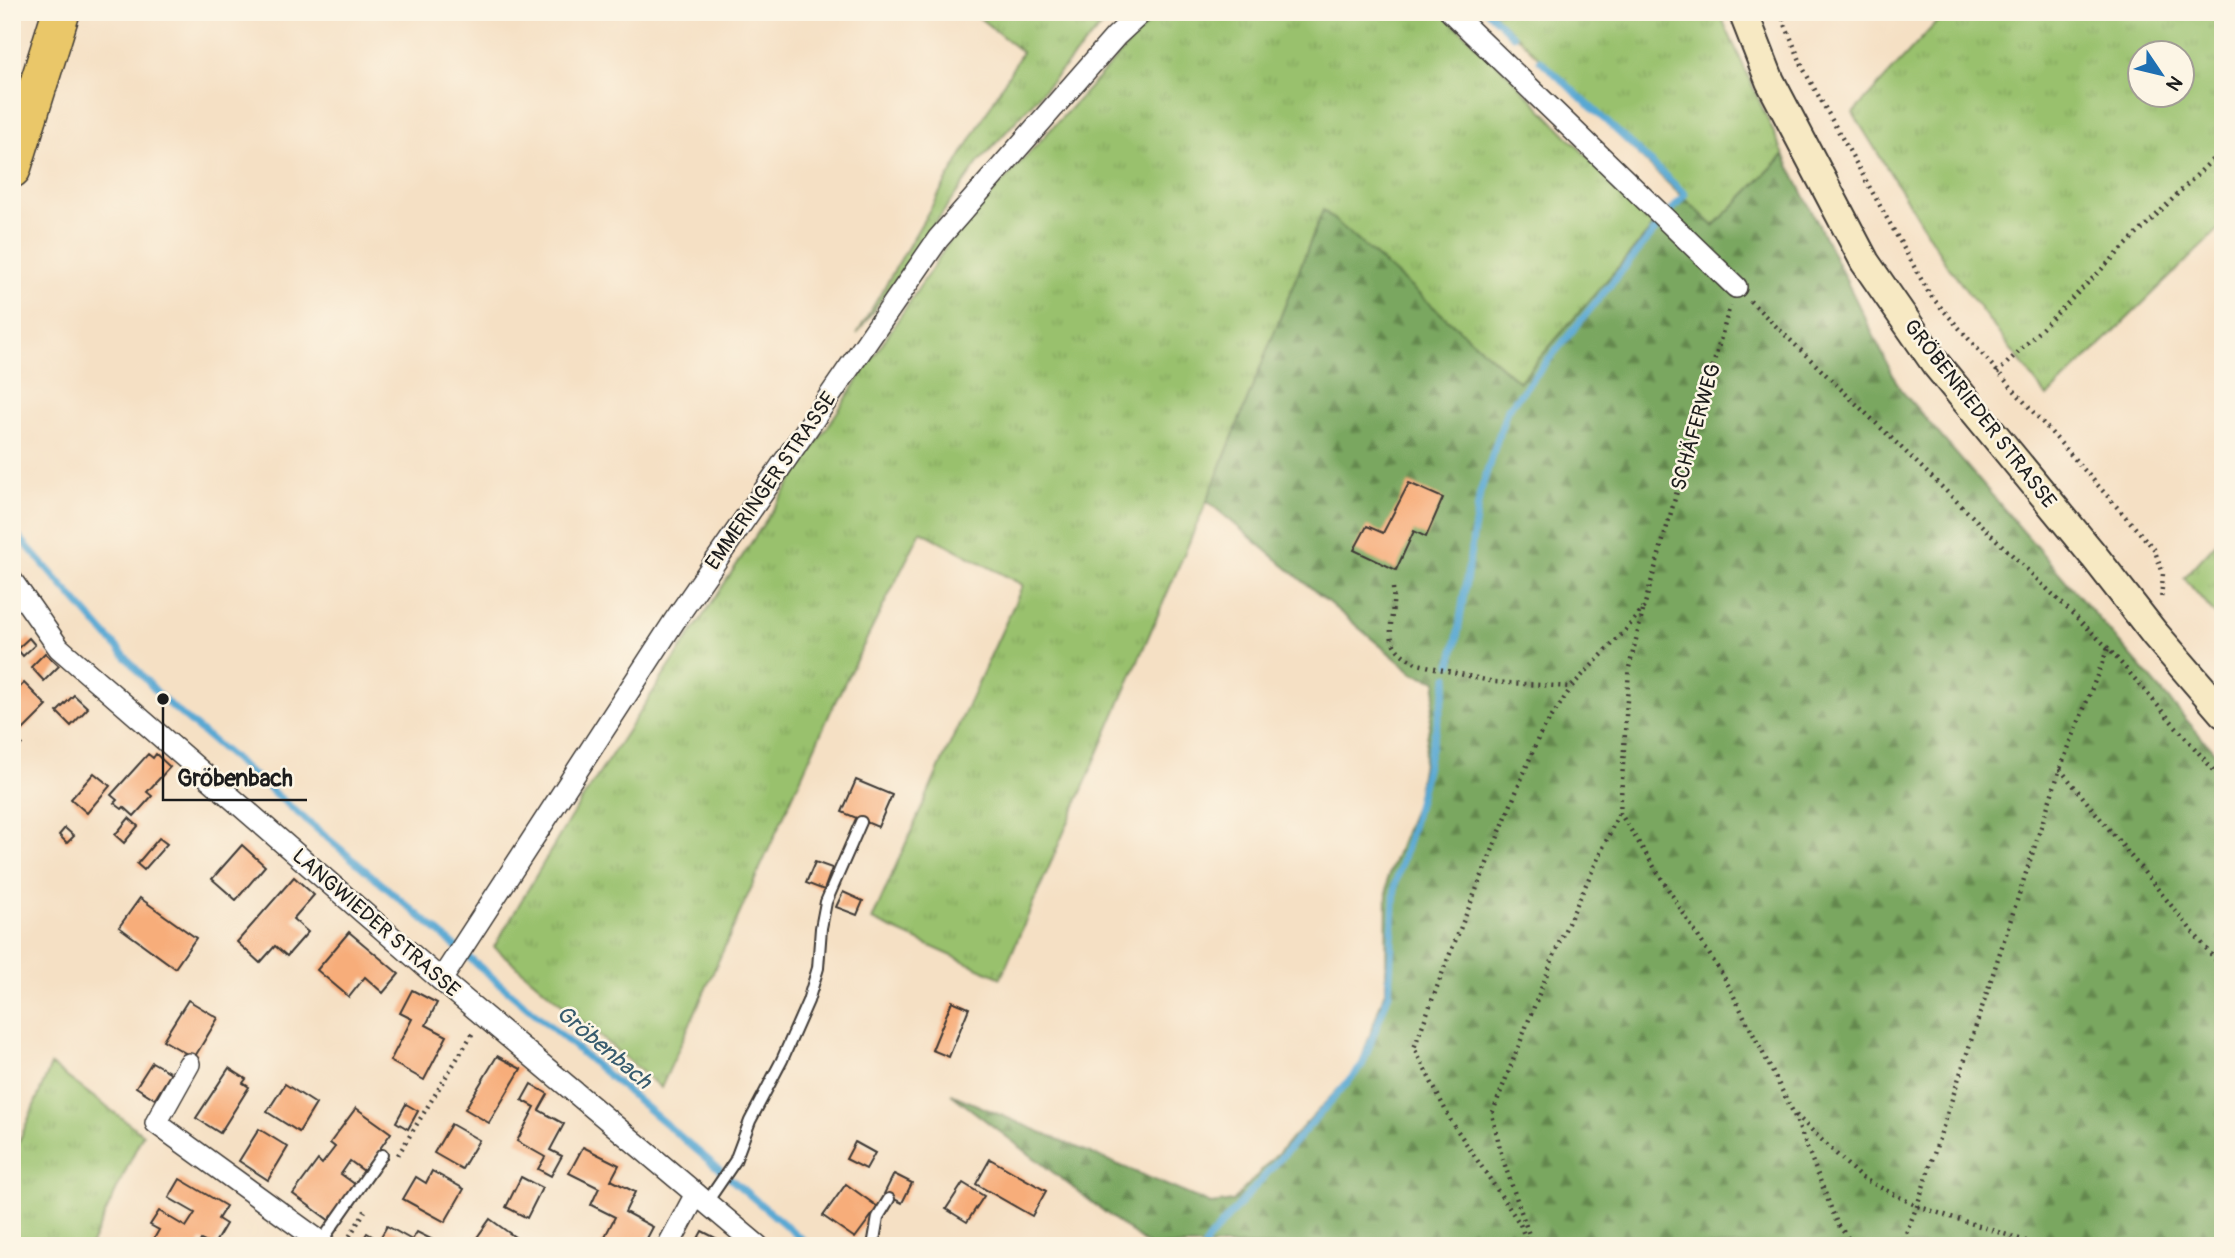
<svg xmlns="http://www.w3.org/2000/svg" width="2235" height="1258" viewBox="0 0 2235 1258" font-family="Pangolin,sans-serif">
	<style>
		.grass { fill: url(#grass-tufts); stroke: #5a6e44; stroke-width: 2; fill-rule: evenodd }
		.forest { fill: url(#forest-firs); stroke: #4b623e; stroke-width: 2 }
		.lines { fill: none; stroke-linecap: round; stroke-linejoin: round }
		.stream { stroke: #59a8d3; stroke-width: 7 }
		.building { fill: #f7ad7a }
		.lane-casing { stroke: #3d3935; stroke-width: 14 }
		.street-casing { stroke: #3d3935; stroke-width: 24 }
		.secondary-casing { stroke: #3d3935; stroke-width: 32 }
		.highway-casing { stroke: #3d3935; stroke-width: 40 }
		.path { stroke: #3d3935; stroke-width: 4.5; stroke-dasharray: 2 5; stroke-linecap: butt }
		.lane { stroke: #fff; stroke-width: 10 }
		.street { stroke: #fff; stroke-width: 21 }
		.secondary { stroke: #f7e9c3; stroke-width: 28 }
		.highway { stroke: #eac769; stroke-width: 37 }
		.labels { text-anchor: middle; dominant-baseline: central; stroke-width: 5; stroke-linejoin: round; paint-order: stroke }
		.street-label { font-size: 21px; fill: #1c1c1c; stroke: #fcf5e5 }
		.water-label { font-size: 23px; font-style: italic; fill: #375b6e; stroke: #fcf5e5 }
		.leader { fill: none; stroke: #1c1c1c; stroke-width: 2.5 }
		.callout-dot { fill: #1c1c1c; stroke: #fcf5e5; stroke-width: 2.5 }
		.callout-label { font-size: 23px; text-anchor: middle; font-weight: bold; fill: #1c1c1c; stroke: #fcf5e5; stroke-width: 5; stroke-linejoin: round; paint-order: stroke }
	</style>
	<defs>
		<pattern id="grass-tufts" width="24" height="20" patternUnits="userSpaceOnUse" patternTransform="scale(1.75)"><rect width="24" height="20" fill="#99c16d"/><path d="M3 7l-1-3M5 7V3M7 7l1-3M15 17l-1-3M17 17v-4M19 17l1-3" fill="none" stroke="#83a55e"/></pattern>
		<pattern id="forest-firs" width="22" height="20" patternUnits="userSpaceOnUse" patternTransform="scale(1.75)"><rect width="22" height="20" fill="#7aa760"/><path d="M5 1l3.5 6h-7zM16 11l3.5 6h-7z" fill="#63874e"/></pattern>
	</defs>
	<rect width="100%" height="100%" fill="#fcf5e5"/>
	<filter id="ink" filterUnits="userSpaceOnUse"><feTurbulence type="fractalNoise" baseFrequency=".0143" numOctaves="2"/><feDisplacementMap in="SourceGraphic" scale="14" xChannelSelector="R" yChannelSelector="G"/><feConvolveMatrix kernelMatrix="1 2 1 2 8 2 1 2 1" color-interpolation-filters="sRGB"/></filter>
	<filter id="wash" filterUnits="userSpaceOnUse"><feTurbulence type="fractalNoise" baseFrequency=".00686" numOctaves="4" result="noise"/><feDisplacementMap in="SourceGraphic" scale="28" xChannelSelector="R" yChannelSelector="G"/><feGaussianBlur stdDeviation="1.57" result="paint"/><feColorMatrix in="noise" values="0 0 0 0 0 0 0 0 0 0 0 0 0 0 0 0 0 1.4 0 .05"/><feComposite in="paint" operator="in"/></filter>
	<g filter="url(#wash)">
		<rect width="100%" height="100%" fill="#f5e0c4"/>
		<!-- grass -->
		<g class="grass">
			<path d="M972,12H1114L978,163L857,334L1022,52Z"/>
			<path d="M1160,12H1441L1506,72L1654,226L1519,382L1323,211L1207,501L1001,978L872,920L945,755L1023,585L921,531L835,702L661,1088L494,947L570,818L953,236L1144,28Z"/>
			<path d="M1492,12H1719L1784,155L1713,227Z"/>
			<path d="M1946,12H2223V225L2047,397L1947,265L1853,113ZM2182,52V94H2140V52Z"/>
			<path d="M2223,535V624L2184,578Z"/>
			<path d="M51,1065L143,1134L90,1246H12V1158Z"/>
		</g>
		<!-- forest -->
		<path class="forest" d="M1784,155L1900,389L2223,762V1246H1149L951,1094L1211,1204L1233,1201L1359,1067L1386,988L1387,879L1416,803L1437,681L1413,673L1207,501L1323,210L1519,382L1654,226L1682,196L1714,226Z"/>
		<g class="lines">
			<!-- stream -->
			<g class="stream">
				<path d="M1488,12L1513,36"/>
				<path d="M1540,60L1685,194L1668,215"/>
				<path d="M12,529L163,699L810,1246"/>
				<path d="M1451,664L1457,638L1480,493L1507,410L1662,222"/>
				<path d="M1205,1246L1208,1240L1362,1066L1389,993L1395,885L1414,820L1448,677"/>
			</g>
		</g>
		<g id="blocks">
			<!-- building -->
			<g class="building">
				<path d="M1409,483L1443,498L1426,537L1414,531L1396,570L1354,550L1367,526L1383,533Z"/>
				<path d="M29,638L35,645L23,656L17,649Z"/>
				<path d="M45,653L59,666L44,681L31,667Z"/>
				<path d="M24,683L47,706L15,738L22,744L12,754V695Z"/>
				<path d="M74,695L88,708L71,726L57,712Z"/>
				<path d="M148,754L153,758L156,754L170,767L147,792L152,796L134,816L124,807L122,809L114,803L117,800L111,795Z"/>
				<path d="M94,773L110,786L87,813L71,799Z"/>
				<path d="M856,780L892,795L878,827L842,812Z"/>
				<path d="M129,818L138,826L124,843L115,835Z"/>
				<path d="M65,828L74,836L67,843L59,835Z"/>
				<path d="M159,838L167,844L144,870L137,864Z"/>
				<path d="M242,845L265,866L236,900L212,879Z"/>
				<path d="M815,862L832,868L824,890L806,883Z"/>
				<path d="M294,877L314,895L293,919L308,932L287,956L275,946L260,963L237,942Z"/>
				<path d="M843,892L863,901L857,915L836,907Z"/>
				<path d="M140,898L196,938L175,968L119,927Z"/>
				<path d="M349,932L399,974L383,993L365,977L349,997L317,970Z"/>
				<path d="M412,990L437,1003L426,1025L447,1036L424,1080L390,1061L412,1019L400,1013Z"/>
				<path d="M188,1000L218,1018L194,1058L163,1040Z"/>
				<path d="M952,1001L969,1008L949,1057L932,1050Z"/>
				<path d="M497,1056L521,1069L489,1123L465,1109Z"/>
				<path d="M152,1062L171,1073L155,1099L136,1087Z"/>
				<path d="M229,1068L246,1079L243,1083L249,1087L220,1133L196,1118Z"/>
				<path d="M285,1084L316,1104L299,1132L267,1112Z"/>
				<path d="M531,1084L548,1094L539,1110L564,1124L550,1150L562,1156L551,1176L538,1169L545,1157L517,1141L535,1107L522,1100Z"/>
				<path d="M406,1104L418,1111L408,1129L396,1122Z"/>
				<path d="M356,1108L391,1133L364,1171L350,1161L341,1174L356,1185L330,1221L293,1194L318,1160L322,1164L335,1147L330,1143Z"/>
				<path d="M451,1124L479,1140L462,1169L434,1153Z"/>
				<path d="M259,1129L288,1147L268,1180L239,1161Z"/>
				<path d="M855,1142L875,1153L866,1169L846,1159Z"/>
				<path d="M583,1147L619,1165L611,1180L635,1192L625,1212L653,1227L643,1246H600L615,1217L591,1205L599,1188L569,1173Z"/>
				<path d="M990,1159L1046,1191L1032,1216L976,1184Z"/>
				<path d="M432,1171L464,1189L445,1222L403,1199L416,1177L426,1183Z"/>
				<path d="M894,1174L912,1183L902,1203L884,1194Z"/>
				<path d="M521,1177L542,1188L527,1218L506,1207Z"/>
				<path d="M180,1179L226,1206L218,1219L226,1224L213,1246L201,1240L198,1246H154L151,1244L159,1230L150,1225L159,1211L186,1227L195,1213L169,1198Z"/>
				<path d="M963,1183L984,1196L967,1222L946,1209Z"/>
				<path d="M846,1184L878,1207L855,1238L823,1216Z"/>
				<path d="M490,1219L523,1243L522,1246H471Z"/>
				<path d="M387,1226L412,1240L417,1232L433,1240L430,1246H359L367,1233L379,1240Z"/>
				<path d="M702,1231L731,1246H694Z"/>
			</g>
		</g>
	</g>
	<g filter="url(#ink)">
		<use href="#blocks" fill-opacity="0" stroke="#3d3935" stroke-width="2"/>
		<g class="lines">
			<!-- lane casing -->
			<g class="lane-casing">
				<g id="lane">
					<path d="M707,1202L735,1161L750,1121L782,1060L808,1001L818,968L821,928L826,902L861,822"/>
					<path d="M321,1242L382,1155"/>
					<path d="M873,1246L878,1217L889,1199"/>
				</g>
			</g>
			<!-- street casing -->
			<g class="street-casing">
				<g id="street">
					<path d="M1451,12L1736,287"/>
					<path d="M12,581L59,648L441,980L758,1246"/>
					<path d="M441,980L675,620L938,239L1116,36L1142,12"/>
					<path d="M189,1064L156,1123L326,1246"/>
					<path d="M668,1246L696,1194"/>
				</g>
			</g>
			<!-- secondary casing -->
			<g class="secondary-casing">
				<path id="secondary" d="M1743,12L1770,81L1865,262L1935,363L2094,556L2154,633L2223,713"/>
			</g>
			<!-- highway casing -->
			<g class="highway-casing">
				<path id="highway" d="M12,169L61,12"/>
			</g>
			<!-- path -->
			<g class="path">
				<path d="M1780,12L1804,70L1930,295L2154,549L2163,573L2161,601"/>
				<path d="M1750,301L2108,648L2223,781"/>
				<path d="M1997,373L2223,149"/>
				<path d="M1393,588C1396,624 1376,644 1418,664L1494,682L1571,687L1624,632L1644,607L1730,306"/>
				<path d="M1643,611L1629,668L1620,813L1725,979L1793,1112L1837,1223L1854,1246"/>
				<path d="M2060,769L2223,969"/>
				<path d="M1796,1115L1860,1177L1917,1206L2029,1242L2033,1246"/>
				<path d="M398,1155L474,1031"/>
				<path d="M346,1242L365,1211"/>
				<path d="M1528,1246L1520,1224L1451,1121L1414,1048L1445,966L1539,736L1571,688"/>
				<path d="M1533,1246L1502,1157L1492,1114L1559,943L1619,813"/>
				<path d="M1901,1246L1917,1206L2060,769L2108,648"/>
			</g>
			<!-- lane -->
			<use href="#lane" class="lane"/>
			<!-- street -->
			<use href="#street" class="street"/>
			<!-- secondary -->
			<use href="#secondary" class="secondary"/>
			<!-- highway -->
			<use href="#highway" class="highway"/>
		</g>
	</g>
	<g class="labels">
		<!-- street labels -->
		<g class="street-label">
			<text transform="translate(1980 414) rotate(52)">GRÖBENRIEDER STRASSE</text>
			<text transform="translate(1696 427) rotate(-74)">SCHÄFERWEG</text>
			<text transform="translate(771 481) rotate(-55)">EMMERINGER STRASSE</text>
			<text transform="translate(376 923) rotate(41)">LANGWIEDER STRASSE</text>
		</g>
		<!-- water labels -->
		<g class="water-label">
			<text transform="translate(604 1047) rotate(40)">Gröbenbach</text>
		</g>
	</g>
	<!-- callouts -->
	<path class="leader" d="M163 699L163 800H307"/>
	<circle class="callout-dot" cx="163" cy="699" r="7"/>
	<g class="callout-label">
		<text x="235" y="786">Gröbenbach</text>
	</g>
	<!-- margin -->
	<rect width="2235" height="1258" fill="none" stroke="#fcf5e5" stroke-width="42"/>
	<!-- north arrow -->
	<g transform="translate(2161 74) rotate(125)"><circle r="33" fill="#fcf5e5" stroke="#a29e95" stroke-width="2"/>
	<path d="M0-5L12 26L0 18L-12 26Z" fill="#1f6fb2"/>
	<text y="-10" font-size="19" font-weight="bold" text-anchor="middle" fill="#1c1c1c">N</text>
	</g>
</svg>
